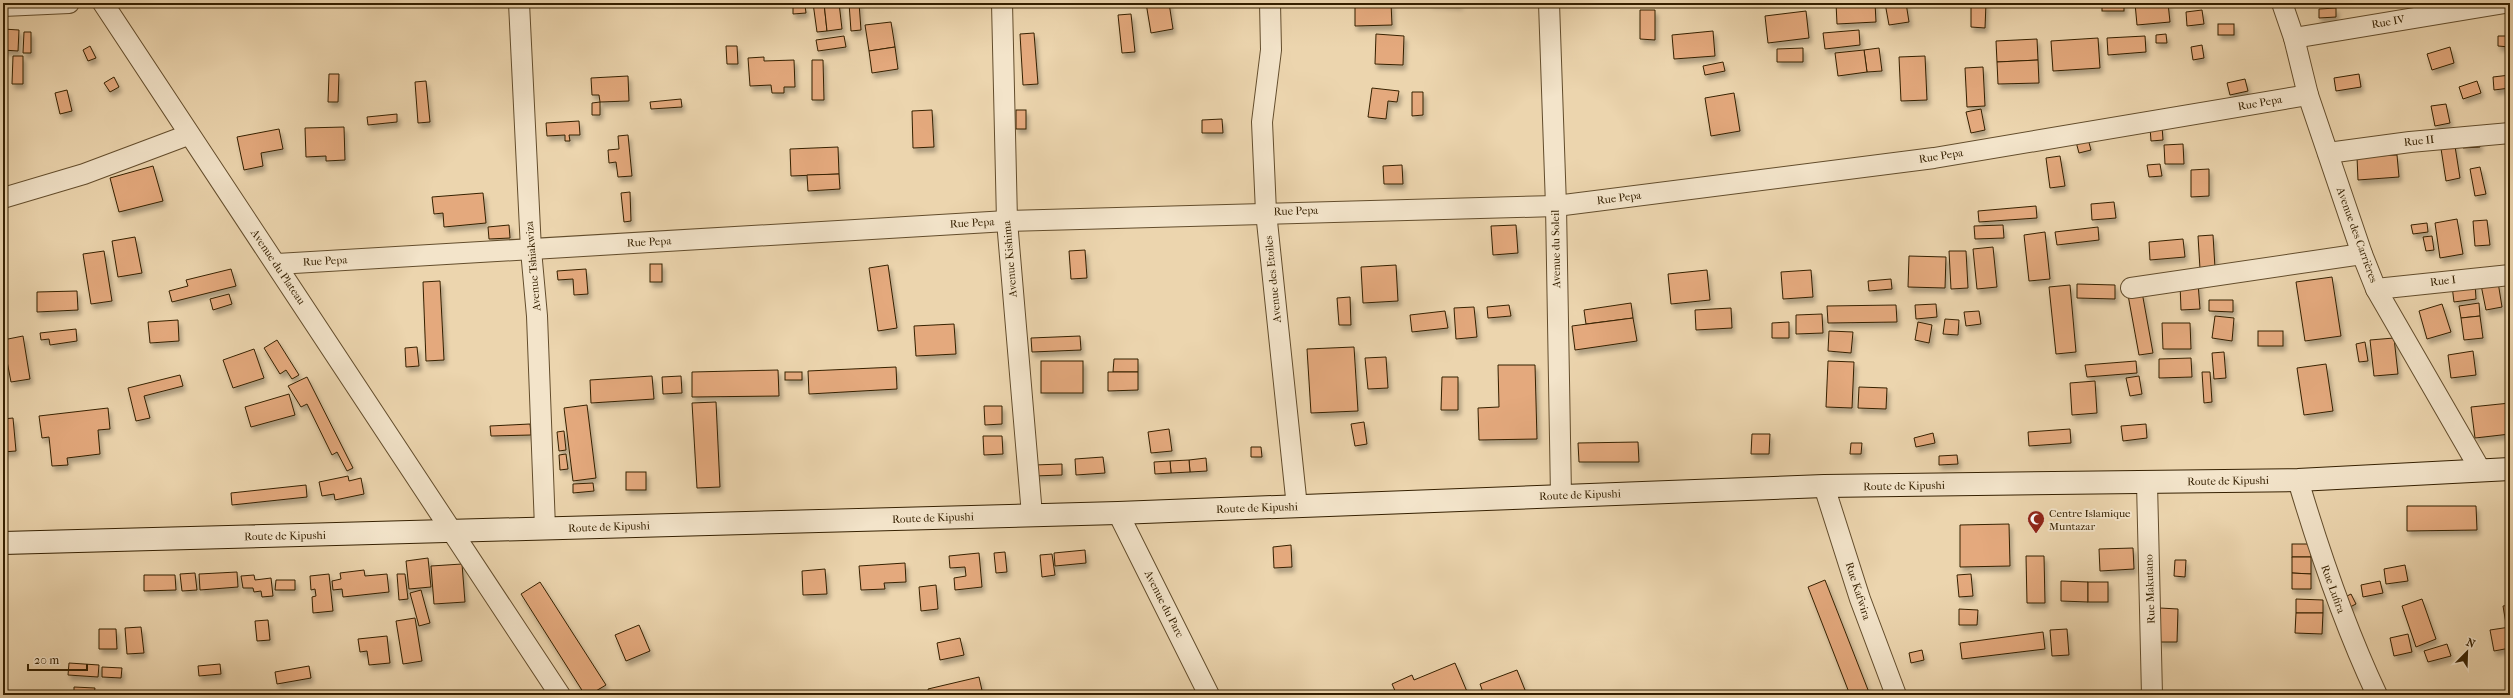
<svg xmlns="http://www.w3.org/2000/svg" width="2513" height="698" viewBox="0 0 2513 698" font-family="'IM FELL French Canon',serif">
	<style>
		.building { fill: #e4a97d; stroke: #352000; filter: url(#shadow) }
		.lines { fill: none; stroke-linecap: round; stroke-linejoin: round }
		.street-casing { stroke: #634d2c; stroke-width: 22 }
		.secondary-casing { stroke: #352000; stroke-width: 24 }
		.street { stroke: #f3e4ca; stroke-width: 20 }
		.secondary { stroke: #f3e4ca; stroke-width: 22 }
		.labels { text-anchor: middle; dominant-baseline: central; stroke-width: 3.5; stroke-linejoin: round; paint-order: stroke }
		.street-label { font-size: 11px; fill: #352000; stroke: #f3e4ca }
		.poi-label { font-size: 11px; fill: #352000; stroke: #f3e4ca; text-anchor: start }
	</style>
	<defs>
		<filter id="shadow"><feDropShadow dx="2.5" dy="4.5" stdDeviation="2" flood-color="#0004"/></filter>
	</defs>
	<rect width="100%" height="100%" fill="#ecd5ae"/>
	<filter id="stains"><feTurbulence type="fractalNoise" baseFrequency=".005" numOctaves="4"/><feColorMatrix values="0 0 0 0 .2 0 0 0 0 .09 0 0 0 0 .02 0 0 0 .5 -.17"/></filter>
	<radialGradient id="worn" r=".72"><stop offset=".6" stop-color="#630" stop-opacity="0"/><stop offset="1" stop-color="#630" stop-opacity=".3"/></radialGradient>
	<!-- building -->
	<g class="building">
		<path d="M813,3H824L827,31L817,32Z"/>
		<path d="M824,3H839L842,29L827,31Z"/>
		<path d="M849,3H859L861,30L851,31Z"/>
		<path d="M1146,3H1169L1173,29L1151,33Z"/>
		<path d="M1355,3H1391L1392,25L1355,26Z"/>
		<path d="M1430,3H1460V5Z"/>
		<path d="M1836,3H1875L1876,22L1837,24Z"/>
		<path d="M1885,3H1906L1909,22L1889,25Z"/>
		<path d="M1971,3H1986L1985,28L1971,27Z"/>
		<rect x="2102" y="3" width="22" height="8"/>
		<path d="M2135,3H2168L2170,22L2137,25Z"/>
		<path d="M805,5L806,13L793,14V6Z"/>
		<path d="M2336,8V17L2319,18V9Z"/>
		<path d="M1640,10H1655V40L1640,39Z"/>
		<path d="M2202,10L2204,24L2187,26L2186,12Z"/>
		<path d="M1806,11L1809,38L1768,43L1765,16Z"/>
		<path d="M1131,14L1135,52L1122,53L1118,15Z"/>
		<path d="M891,22L895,47L869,51L865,25Z"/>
		<rect x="2218" y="24" width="16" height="11"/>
		<path d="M3,29L19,30L18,51L3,50Z"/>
		<path d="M1859,30L1860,45L1825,49L1823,33Z"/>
		<path d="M1713,31L1715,56L1674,59L1672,35Z"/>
		<path d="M24,32H31V53H23Z"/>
		<path d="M1034,33L1038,84L1023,85L1020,34Z"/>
		<path d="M1376,34L1404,36L1403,65L1375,64Z"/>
		<path d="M2166,34L2167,43H2156V35Z"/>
		<path d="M844,36L846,47L818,51L816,40Z"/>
		<path d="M2145,36L2146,52L2108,55L2107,38Z"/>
		<path d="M2498,36H2510V47L2498,46Z"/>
		<path d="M2098,38L2100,68L2053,71L2051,41Z"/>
		<path d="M2037,39L2038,60L1997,62L1996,41Z"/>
		<path d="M2202,45L2204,58L2193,60L2191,47Z"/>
		<path d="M90,46L96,58L88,61L83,50Z"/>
		<path d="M726,46H737L738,64H727Z"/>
		<path d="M895,47L898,69L872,73L869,51Z"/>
		<path d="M2450,47L2454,63L2432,70L2427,54Z"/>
		<path d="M1803,48V62H1777V49Z"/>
		<path d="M1879,48L1882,71L1867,72L1864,50Z"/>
		<path d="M1864,50L1867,72L1838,76L1835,53Z"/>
		<path d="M13,56H23V84H12Z"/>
		<path d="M1925,56L1927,100L1901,101L1899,57Z"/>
		<path d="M764,57V61L794,60L795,87H784V93H772L771,85L750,86L748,58Z"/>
		<path d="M812,60H823L824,100H812Z"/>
		<path d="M2038,60L2039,83L1998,84L1997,62Z"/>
		<path d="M1723,62L1725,71L1705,75L1703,66Z"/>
		<path d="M1983,67L1985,106L1967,107L1965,68Z"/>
		<path d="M329,74H339L338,102H328Z"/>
		<path d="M2359,74L2361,87L2336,91L2334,78Z"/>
		<path d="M2510,75V88L2494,90L2493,77Z"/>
		<path d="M628,76L629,101L600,102L599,95H592L591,78Z"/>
		<path d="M114,77L119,87L110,92L104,83Z"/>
		<path d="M2245,79L2248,91L2230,95L2227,83Z"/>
		<path d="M426,81L430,122L418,123L415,82Z"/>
		<path d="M2477,81L2481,93L2463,99L2459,87Z"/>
		<path d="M1372,88L1399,91L1397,102L1388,101L1386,119L1368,117Z"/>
		<path d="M67,90L72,111L60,114L55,93Z"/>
		<path d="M1412,92H1423V115L1412,116Z"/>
		<path d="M1734,93L1740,131L1711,136L1705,98Z"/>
		<path d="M681,99L682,107L651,109L650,102Z"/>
		<path d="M600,102V115H592V103Z"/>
		<path d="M2446,104L2450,123L2435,126L2431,106Z"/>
		<path d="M1981,109L1985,130L1971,133L1966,112Z"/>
		<path d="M932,110L934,147L913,148L912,111Z"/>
		<rect x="1016" y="110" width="10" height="19"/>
		<path d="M397,114V122L368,125L367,117Z"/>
		<path d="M1222,119L1223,133H1202V120Z"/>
		<path d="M579,121L580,135H569L570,141H565V135L547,136L546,123Z"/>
		<path d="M2162,126L2163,140L2151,141L2150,127Z"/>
		<path d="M344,127L345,160L326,161V156L306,157L305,128Z"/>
		<path d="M279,129L283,149L261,153L263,166L244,170L237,137Z"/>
		<path d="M628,135L632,176L618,177L616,162L609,163L608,150L619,149L618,136Z"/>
		<path d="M2088,139L2091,150L2079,153L2076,142Z"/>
		<path d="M2454,140L2460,178L2446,181L2440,142Z"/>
		<path d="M2479,140L2480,147L2463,148V141Z"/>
		<path d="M2183,144L2184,164H2165L2164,145Z"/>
		<path d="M838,147L839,174L791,176L790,149Z"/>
		<path d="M2397,155L2399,177L2358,180L2357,157Z"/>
		<path d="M2060,156L2065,186L2050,188L2046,158Z"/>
		<path d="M2160,164L2162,176L2149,177L2147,165Z"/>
		<path d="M1402,165L1403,184H1384L1383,166Z"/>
		<path d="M153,166L163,201L119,212L110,178Z"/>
		<path d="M2480,167L2486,194L2475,196L2470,169Z"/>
		<path d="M2209,169V196L2191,197V170Z"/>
		<path d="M839,174L840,189L808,191L807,175Z"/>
		<path d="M630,192L631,221L624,222L621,193Z"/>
		<path d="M483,193L486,223L444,227L443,213L434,214L432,197Z"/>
		<path d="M2114,202L2116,218L2092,220L2091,204Z"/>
		<path d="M2036,206L2037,218L1979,222L1978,211Z"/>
		<path d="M2457,219L2463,254L2440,258L2435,223Z"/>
		<path d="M2487,220L2490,245L2475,246L2473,221Z"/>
		<path d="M2427,223L2428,232L2413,234L2411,225Z"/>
		<path d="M509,225L510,238L489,239L488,227Z"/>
		<path d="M1516,225L1518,253L1493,255L1491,226Z"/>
		<path d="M2003,225L2004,238L1975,239L1974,226Z"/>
		<path d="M2098,227L2099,240L2057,245L2055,232Z"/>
		<path d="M2045,232L2050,279L2029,281L2024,235Z"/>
		<path d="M2213,235L2215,268L2200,269L2198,236Z"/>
		<path d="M2432,236L2434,250L2426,251L2423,237Z"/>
		<path d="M135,237L142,273L118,277L112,241Z"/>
		<path d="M2183,239L2185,257L2150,260L2149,242Z"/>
		<path d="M1993,247L1997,287L1977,289L1973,249Z"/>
		<path d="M1085,250L1087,278L1071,279L1069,251Z"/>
		<path d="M104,251L112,301L91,304L83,254Z"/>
		<path d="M1949,251H1966L1968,288L1951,289Z"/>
		<path d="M1909,256L1946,257L1945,288L1908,287Z"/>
		<rect x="650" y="264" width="12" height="18"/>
		<path d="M888,265L897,328L878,331L869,268Z"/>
		<path d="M1396,265L1398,301L1363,303L1361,267Z"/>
		<path d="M231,269L236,286L172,302L169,291L188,286L186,280Z"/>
		<path d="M586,269L588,294L574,295L573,279L558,280L557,271Z"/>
		<path d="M1707,270L1710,300L1671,304L1668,274Z"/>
		<path d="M1811,270L1813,297L1783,299L1781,272Z"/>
		<path d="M2332,277L2341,336L2305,341L2296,282Z"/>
		<path d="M1891,279L1892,289L1869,291L1868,281Z"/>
		<path d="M440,281L444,360L426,361L423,282Z"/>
		<path d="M2498,282L2502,307L2486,310L2481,285Z"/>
		<path d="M2198,283L2200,309L2181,310L2180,284Z"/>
		<path d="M2475,283L2476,299L2454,302L2452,286Z"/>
		<path d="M2077,284L2115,285V299L2077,298Z"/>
		<path d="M2070,285L2076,352L2056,354L2049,287Z"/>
		<path d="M77,291L78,310L37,312V292Z"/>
		<path d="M2142,292L2153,353L2139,355L2128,295Z"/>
		<path d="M229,294L232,304L213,310L210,299Z"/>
		<path d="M1350,297L1351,325H1339L1337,298Z"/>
		<path d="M2209,300H2233V312L2209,311Z"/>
		<path d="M1631,303L1633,318L1586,324L1584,310Z"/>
		<path d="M2479,303L2480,316L2461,318L2459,306Z"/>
		<path d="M1936,304L1937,317L1916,319L1915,305Z"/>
		<path d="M2442,304L2451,332L2427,339L2419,311Z"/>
		<path d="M1509,305L1511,316L1488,318L1487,307Z"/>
		<path d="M1896,305L1897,322L1828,323L1827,306Z"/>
		<path d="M1474,307L1477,337L1456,339L1454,308Z"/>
		<path d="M1731,308L1732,328L1696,330L1695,310Z"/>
		<path d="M1445,311L1448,328L1412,332L1410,315Z"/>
		<path d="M1979,311L1981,324L1966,326L1964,312Z"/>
		<path d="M1822,314L1823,333L1796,334V315Z"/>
		<path d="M2215,316L2234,318L2232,341L2212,338Z"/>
		<path d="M2480,316L2483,338L2464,340L2461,318Z"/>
		<path d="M1633,318L1637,341L1575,350L1572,326Z"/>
		<path d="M1945,319L1959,320L1958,335L1943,334Z"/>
		<path d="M178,320L179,341L150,343L148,322Z"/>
		<path d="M1789,322V338H1772V323Z"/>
		<path d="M1918,322L1932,325L1929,343L1915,340Z"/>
		<path d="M2162,323H2190L2191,349H2163Z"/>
		<path d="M954,324L956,354L916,356L914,326Z"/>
		<path d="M76,329L77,341L50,345L49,339L41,340L40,333Z"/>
		<path d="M1829,331L1853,332L1851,353L1828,351Z"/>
		<rect x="2258" y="331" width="25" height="15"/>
		<path d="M23,336L30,379L11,382L3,340Z"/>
		<path d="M1080,336L1081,350L1032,352L1031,338Z"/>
		<path d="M2394,338L2398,374L2374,376L2370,340Z"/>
		<path d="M277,340L299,375L292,379L286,370L280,374L264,348Z"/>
		<path d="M2365,342L2368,361L2359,362L2356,344Z"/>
		<path d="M417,347L419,366L406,367L405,348Z"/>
		<path d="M1354,347L1358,411L1311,413L1307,349Z"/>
		<path d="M254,349L264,378L233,388L223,360Z"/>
		<path d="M2473,351L2476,375L2451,378L2448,355Z"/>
		<path d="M2224,352L2226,378L2214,379L2212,353Z"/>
		<path d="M1386,357L1388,388L1368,389L1365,358Z"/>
		<path d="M2191,358L2192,377L2159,378V359Z"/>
		<path d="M1114,359H1138V372H1113Z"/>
		<rect x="1041" y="361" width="42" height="32"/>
		<path d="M1828,361L1854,362L1852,408L1826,407Z"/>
		<path d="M2136,361L2137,373L2087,377L2085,365Z"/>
		<path d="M2326,364L2333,411L2304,415L2297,368Z"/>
		<path d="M1498,365H1535L1537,439L1479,440L1478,408L1499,407Z"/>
		<path d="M896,367L897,389L809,394L808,371Z"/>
		<path d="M778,370L779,396L692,397V372Z"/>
		<rect x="785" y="372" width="17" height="8"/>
		<path d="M1108,372H1138V390L1108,391Z"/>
		<path d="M2202,372H2210L2212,402L2204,403Z"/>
		<path d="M180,375L183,386L144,396L150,418L136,421L128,388Z"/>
		<path d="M652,376L654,399L591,403L590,380Z"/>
		<path d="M681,376L682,393L663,394L662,377Z"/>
		<path d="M2139,376L2142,394L2130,396L2126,378Z"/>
		<path d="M307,377L353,468L347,471L337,452L332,455L307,404L301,407L288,386Z"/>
		<path d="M1442,377H1458V410H1441Z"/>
		<path d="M2095,381L2097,413L2072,415L2070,383Z"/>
		<path d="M1859,387L1887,388L1886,409L1858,408Z"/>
		<path d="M289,394L295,415L251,427L245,407Z"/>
		<path d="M716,402L720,487L697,488L692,403Z"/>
		<path d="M2510,403V434L2475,438L2471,407Z"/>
		<path d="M587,405L596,478L573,481L564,408Z"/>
		<path d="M984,406H1002V424L985,425Z"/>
		<path d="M108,408L110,429L98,430L100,454L67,458L68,465L52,466L49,437L42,438L39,416Z"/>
		<path d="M13,418L16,451L3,452V419Z"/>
		<path d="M1364,422L1367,444L1355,446L1351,424Z"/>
		<path d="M530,424L531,435L491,436L490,426Z"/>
		<path d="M2146,424L2147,438L2123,441L2121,426Z"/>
		<path d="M1169,429L1172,451L1151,453L1148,432Z"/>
		<path d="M2070,429L2071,443L2029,446L2028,432Z"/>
		<path d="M564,431L566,450L559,451L557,432Z"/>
		<path d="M1933,433L1935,443L1916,447L1914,438Z"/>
		<path d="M1752,434H1770L1769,454H1751Z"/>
		<path d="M983,436H1002L1003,454L984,455Z"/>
		<path d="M1638,442L1639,462H1579L1578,443Z"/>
		<path d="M1851,443H1862L1861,454H1850Z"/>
		<path d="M1251,447H1261L1262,457H1251Z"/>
		<path d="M566,454L568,469L560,470L559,455Z"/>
		<path d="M1957,455L1958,464L1939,465V456Z"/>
		<path d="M1103,457L1105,473L1076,475L1075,459Z"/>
		<path d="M1206,458L1207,471L1190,472L1189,460Z"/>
		<path d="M1189,460L1190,472L1171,473L1170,461Z"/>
		<path d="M1170,461L1171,473L1155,474L1154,462Z"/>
		<path d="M1062,464V475L1034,476V465Z"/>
		<rect x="626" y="472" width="20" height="18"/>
		<path d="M348,476L349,481L361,478L364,494L335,500L334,494L322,496L319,482Z"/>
		<path d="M593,483L594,491L573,493V484Z"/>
		<path d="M306,485L307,497L232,505L231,493Z"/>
		<path d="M2407,506H2476L2477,530L2407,531Z"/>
		<path d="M2009,524L2010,566L1960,567V525Z"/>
		<rect x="2292" y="544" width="19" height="13"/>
		<path d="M1291,545L1292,567L1274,568L1273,547Z"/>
		<path d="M2133,548L2134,569L2100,571L2099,549Z"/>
		<path d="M1085,550L1086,563L1055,566L1054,553Z"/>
		<path d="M1005,552L1007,572L996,573L994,553Z"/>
		<path d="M979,553L982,587L955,590L954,578L966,576L965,567L950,568L949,556Z"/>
		<path d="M1052,554L1055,575L1042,577L1040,555Z"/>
		<path d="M2026,556H2044L2045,603H2027Z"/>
		<path d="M2292,557H2311V574L2292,573Z"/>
		<path d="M428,558L431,587L409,589L406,561Z"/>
		<path d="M2175,560H2186L2185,577L2174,576Z"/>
		<path d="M905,563L906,582L884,583L885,589L861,590L859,566Z"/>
		<path d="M462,564L465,602L434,604L431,566Z"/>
		<path d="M2405,565L2408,581L2386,584L2384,569Z"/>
		<path d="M825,569L827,594L803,595L802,571Z"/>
		<path d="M364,570L365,576L387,574L389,592L343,597L342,589L333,590L332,581L341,579L340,573Z"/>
		<path d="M237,572L238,587L200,590L199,574Z"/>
		<path d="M195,573L197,590L182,591L180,574Z"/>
		<path d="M2292,573L2311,574V589H2292Z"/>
		<path d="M329,574L333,611L313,613L312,597L316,596L315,589L311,590L310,576Z"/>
		<path d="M397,574H405L408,599L399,600Z"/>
		<path d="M1971,574L1973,596L1959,597L1957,575Z"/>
		<path d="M144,575H175L176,590L144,591Z"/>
		<path d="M254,575L255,580L271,578L273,596L262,597L261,591L254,592L253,588H243L241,576Z"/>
		<path d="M276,580H295V590H275Z"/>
		<path d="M1825,580L1870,695H1850L1808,587Z"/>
		<path d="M2061,581L2088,582V602L2061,601Z"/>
		<path d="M2380,581L2383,593L2363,597L2361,585Z"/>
		<path d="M540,582L606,685L589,695H585L521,594Z"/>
		<rect x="2088" y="582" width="20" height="20"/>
		<path d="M936,585L938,609L921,611L919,587Z"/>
		<path d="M421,590L430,623L419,626L410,593Z"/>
		<path d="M2351,594L2356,604L2346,609L2341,599Z"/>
		<path d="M2296,599L2323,600V613H2296Z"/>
		<path d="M2422,599L2436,639L2416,647L2402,606Z"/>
		<path d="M2510,605V623L2506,624L2503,606Z"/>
		<path d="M2160,608L2178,609L2177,642H2159Z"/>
		<path d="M1959,609L1978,610L1977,625H1959Z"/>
		<path d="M2296,613H2323L2322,634L2295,633Z"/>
		<path d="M415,618L422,661L403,664L396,621Z"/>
		<path d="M268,620L270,640L257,641L255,621Z"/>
		<path d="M639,625L650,651L626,661L615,635Z"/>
		<path d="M141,627L144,653L127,654L125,628Z"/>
		<path d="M2510,627V648L2494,651L2490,630Z"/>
		<path d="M99,629H116L117,649H99Z"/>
		<path d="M2067,629L2069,655L2052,656L2050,630Z"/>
		<path d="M2043,632L2045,649L1962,659L1960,643Z"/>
		<path d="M2408,634L2412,652L2394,656L2390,638Z"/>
		<path d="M387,636L390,663L369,665L367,651L360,652L358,639Z"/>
		<path d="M960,638L964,655L940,660L937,643Z"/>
		<path d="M2447,644L2451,656L2428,662L2424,651Z"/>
		<path d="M1922,650L1924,660L1911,663L1909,653Z"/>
		<path d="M69,663L99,665L98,677L68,675Z"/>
		<path d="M1455,663L1468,694L1397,695L1392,684L1412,675L1414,680Z"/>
		<path d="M220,664L221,674L199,676L198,666Z"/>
		<path d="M309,666L311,678L277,684L275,672Z"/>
		<path d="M102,667L122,668L121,678L102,677Z"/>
		<path d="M1517,670L1527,695H1484L1480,684Z"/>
		<path d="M979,677L983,695H929L928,689Z"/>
		<path d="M74,687L95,688L94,695H74Z"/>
		<path d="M325,693V695H308V694Z"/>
	</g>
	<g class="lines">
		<!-- street casing -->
		<g class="street-casing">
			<g id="street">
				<path d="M103,3L560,695"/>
				<path d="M519,3L531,250L537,316L545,528"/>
				<path d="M1002,3L1007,221L1032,515"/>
				<path d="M1270,3L1271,50L1262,122L1266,212L1297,507"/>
				<path d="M1549,3L1556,206L1561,496"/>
				<path d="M2282,3L2294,38L2308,95L2362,254L2376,289L2481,471"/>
				<path d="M3,6L69,3"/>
				<path d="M2294,38L2505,3"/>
				<path d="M2328,153L2410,142L2510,133"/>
				<path d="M3,198L84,174L188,135"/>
				<path d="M277,264L1007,221L1556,206L1934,158L2308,95"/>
				<path d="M2131,288L2362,254"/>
				<path d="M2376,289L2510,275"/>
				<path d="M2298,480C2320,554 2344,625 2377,695"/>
				<path d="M2147,483L2152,695"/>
				<path d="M1824,486L1860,599L1896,695"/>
				<path d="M1118,513L1209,695"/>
			</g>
		</g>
		<!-- secondary casing -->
		<g class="secondary-casing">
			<path id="secondary" d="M3,543L1118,513L1824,486L2298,480L2510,469"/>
		</g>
		<!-- street -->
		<use href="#street" class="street"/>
		<!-- secondary -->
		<use href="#secondary" class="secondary"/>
	</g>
	<!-- icons -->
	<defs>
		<g id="mosque-pin" transform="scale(0.9)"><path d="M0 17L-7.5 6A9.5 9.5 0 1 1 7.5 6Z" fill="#8f2418" stroke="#f3e4ca"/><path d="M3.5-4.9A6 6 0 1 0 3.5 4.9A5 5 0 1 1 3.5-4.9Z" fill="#fff"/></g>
	</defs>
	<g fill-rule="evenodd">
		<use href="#mosque-pin" x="2036" y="519"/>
	</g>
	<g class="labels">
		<!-- street labels -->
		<g class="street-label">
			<text transform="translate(2388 22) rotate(-10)">Rue IV</text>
			<text transform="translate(2260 103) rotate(-10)">Rue Pepa</text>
			<text transform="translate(2419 141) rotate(-6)">Rue II</text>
			<text transform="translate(1941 156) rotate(-9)">Rue Pepa</text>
			<text transform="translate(1619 198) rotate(-7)">Rue Pepa</text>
			<text transform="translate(1296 211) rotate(-2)">Rue Pepa</text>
			<text transform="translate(972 223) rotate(-3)">Rue Pepa</text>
			<text transform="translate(2357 235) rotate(70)">Avenue des Carrières</text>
			<text transform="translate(649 242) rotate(-3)">Rue Pepa</text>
			<text transform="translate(1556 249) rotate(-91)">Avenue du Soleil</text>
			<text transform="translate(1010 259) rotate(-95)">Avenue Kishima</text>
			<text transform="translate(325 261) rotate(-3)">Rue Pepa</text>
			<text transform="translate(533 266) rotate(-95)">Avenue Tshiakwiza</text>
			<text transform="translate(278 267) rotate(56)">Avenue du Plateau</text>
			<text transform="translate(1273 279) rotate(-96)">Avenue des Etoiles</text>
			<text transform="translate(2443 281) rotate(-7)">Rue I</text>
			<text transform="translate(2228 481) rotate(-1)">Route de Kipushi</text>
			<text transform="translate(1904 486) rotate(-1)">Route de Kipushi</text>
			<text transform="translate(1580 495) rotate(-2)">Route de Kipushi</text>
			<text transform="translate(1257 508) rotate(-2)">Route de Kipushi</text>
			<text transform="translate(933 518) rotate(-2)">Route de Kipushi</text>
			<text transform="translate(609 527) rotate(-2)">Route de Kipushi</text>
			<text transform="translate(285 536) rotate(-1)">Route de Kipushi</text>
			<text transform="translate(2150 589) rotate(-92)">Rue Makutano</text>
			<text transform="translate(2333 589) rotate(70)">Rue Lufira</text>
			<text transform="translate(1858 591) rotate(72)">Rue Kafwira</text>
			<text transform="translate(1164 604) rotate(63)">Avenue du Parc</text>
		</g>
		<!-- poi labels -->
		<g class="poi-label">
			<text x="2049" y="513">Centre Islamique<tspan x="2049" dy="13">Muntazar</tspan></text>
		</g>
	</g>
	<!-- margin -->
	<rect width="2513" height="698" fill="none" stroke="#ecd5ae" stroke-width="16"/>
	<rect x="4" y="4" width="2505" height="690" fill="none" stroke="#352000" stroke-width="2"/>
	<rect x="8" y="8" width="2497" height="682" fill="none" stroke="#352000"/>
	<!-- north arrow -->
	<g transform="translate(2467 652) rotate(23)" stroke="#f3e4ca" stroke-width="3" paint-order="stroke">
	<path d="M0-3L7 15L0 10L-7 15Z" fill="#352000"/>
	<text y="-6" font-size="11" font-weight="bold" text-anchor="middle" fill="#352000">N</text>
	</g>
	<!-- scale -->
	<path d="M28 664v6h59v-6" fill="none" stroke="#352000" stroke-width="2"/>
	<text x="34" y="664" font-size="12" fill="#352000" stroke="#f3e4ca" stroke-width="3" paint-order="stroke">20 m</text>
	<rect width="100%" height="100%" filter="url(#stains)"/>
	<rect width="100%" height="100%" fill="url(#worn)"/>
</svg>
